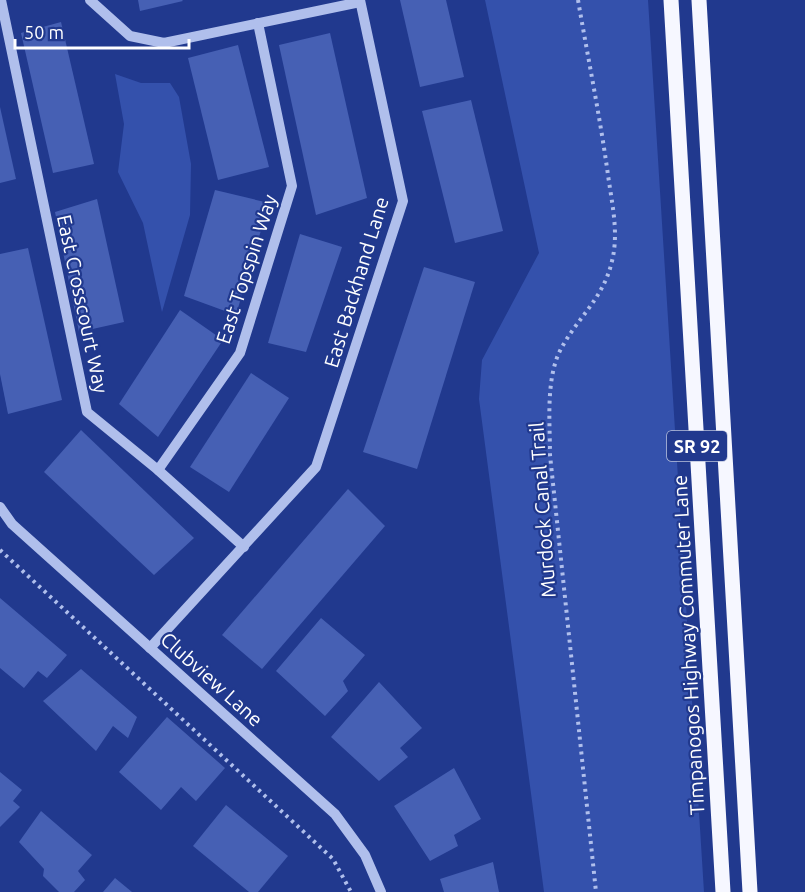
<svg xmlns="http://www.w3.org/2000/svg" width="805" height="892" viewBox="0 0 805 892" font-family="Ubuntu,sans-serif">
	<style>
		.green { fill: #3451ac }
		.building { fill: #4660b4 }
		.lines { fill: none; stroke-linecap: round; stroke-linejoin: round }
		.path { stroke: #b0bfec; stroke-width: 4; stroke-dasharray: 3 4.5; stroke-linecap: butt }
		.minor { stroke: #b0bfec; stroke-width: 10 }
		.major { stroke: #f6f7ff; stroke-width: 15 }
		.labels { text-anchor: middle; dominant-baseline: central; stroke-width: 4.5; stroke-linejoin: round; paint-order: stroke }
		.shield { fill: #21398e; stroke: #bcc4dd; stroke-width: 1.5 }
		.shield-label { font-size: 18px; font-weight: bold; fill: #fff }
		.street-label { font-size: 20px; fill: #fff; stroke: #21398e }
	</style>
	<rect width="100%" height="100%" fill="#21398e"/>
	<!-- green -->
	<g class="green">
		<path d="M485,0H648L704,892H544L479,399L482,360L539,253Z"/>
		<path d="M115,74L141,83H170L179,97L191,164L190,215L162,312L143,223L118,172L124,124Z"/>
	</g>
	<!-- building -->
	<g class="building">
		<path d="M138,0H182L183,1L140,11Z"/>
		<path d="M400,0H446L464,77L420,87Z"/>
		<path d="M61,22L94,164L53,173L21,33Z"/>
		<path d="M330,33L367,198L316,215L279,45Z"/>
		<path d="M238,45L269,167L218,180L188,58Z"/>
		<path d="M471,100L503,231L455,243L422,111Z"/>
		<path d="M0,107L16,179L0,183Z"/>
		<path d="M215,190L269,203L236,315L184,296Z"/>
		<path d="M97,199L124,322L79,332L55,212Z"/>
		<path d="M300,234L342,247L306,352L268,343Z"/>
		<path d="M28,248L62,400L8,414L0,374V254Z"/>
		<path d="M424,267L475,282L417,469L363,452Z"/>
		<path d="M180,310L223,340L158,437L119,404Z"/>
		<path d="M251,373L289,398L229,492L190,467Z"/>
		<path d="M81,430L194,538L154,575L44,472Z"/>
		<path d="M348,489L385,526L262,669L222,635Z"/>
		<path d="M0,598L67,655L47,678L38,671L24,688L0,668Z"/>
		<path d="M321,618L365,655L343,681L348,691L325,716L276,671Z"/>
		<path d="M81,669L137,717L128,738L113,726L96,751L43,701Z"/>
		<path d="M379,682L422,728L400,748L408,757L379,781L331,737Z"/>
		<path d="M167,717L225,768L196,801L181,787L161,810L119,772Z"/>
		<path d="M454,768L481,819L454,835L458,846L430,861L394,806Z"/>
		<path d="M0,772L22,790L13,801L20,807L0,827Z"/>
		<path d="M226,805L288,856L258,892H249L193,846Z"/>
		<path d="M41,811L92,855L78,871L85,880L74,892H59L43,876L44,869L19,842Z"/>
		<path d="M493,862L499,892H444L440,879Z"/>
		<path d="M115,878L132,892H103Z"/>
	</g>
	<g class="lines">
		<!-- path -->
		<g class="path">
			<path d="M578,0C588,58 600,117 608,175C612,204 619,233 612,261C603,301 574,320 558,355C546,385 550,424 550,455L596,892"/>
			<path d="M0,550L333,859L351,892"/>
		</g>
		<!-- minor -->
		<g class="minor">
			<path d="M1,0L87,412L158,470L244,547"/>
			<path d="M90,0L130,36L164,43L360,2"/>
			<path d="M158,470L240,353L292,186L258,23"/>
			<path d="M0,507L12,524L335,814L365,855L381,892"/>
			<path d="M150,648L316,467L403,201L360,0"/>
		</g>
		<!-- major -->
		<g class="major">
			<path d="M671,0L723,892"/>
			<path d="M699,0L750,892"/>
		</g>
	</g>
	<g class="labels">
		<!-- shield labels -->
		<rect class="shield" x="667" y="431" width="60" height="30" rx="4.5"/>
		<g class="shield-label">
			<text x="697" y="446">SR 92</text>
		</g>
		<!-- street labels -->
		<g class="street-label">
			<text transform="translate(246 269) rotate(-72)">East Topspin Way</text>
			<text transform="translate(356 282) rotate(-73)">East Backhand Lane</text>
			<text transform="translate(83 304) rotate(78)">East Crosscourt Way</text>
			<text transform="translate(542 510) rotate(-94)">Murdock Canal Trail</text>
			<text transform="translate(688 645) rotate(-93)">Timpanogos Highway Commuter Lane</text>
			<text transform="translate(212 679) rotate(42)">Clubview Lane</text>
		</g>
	</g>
	<!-- scale -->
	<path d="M15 39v9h174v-9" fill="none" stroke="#ffffff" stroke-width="3"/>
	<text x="24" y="39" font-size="18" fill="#ffffff" stroke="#21398e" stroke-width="4.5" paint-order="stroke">50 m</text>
</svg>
